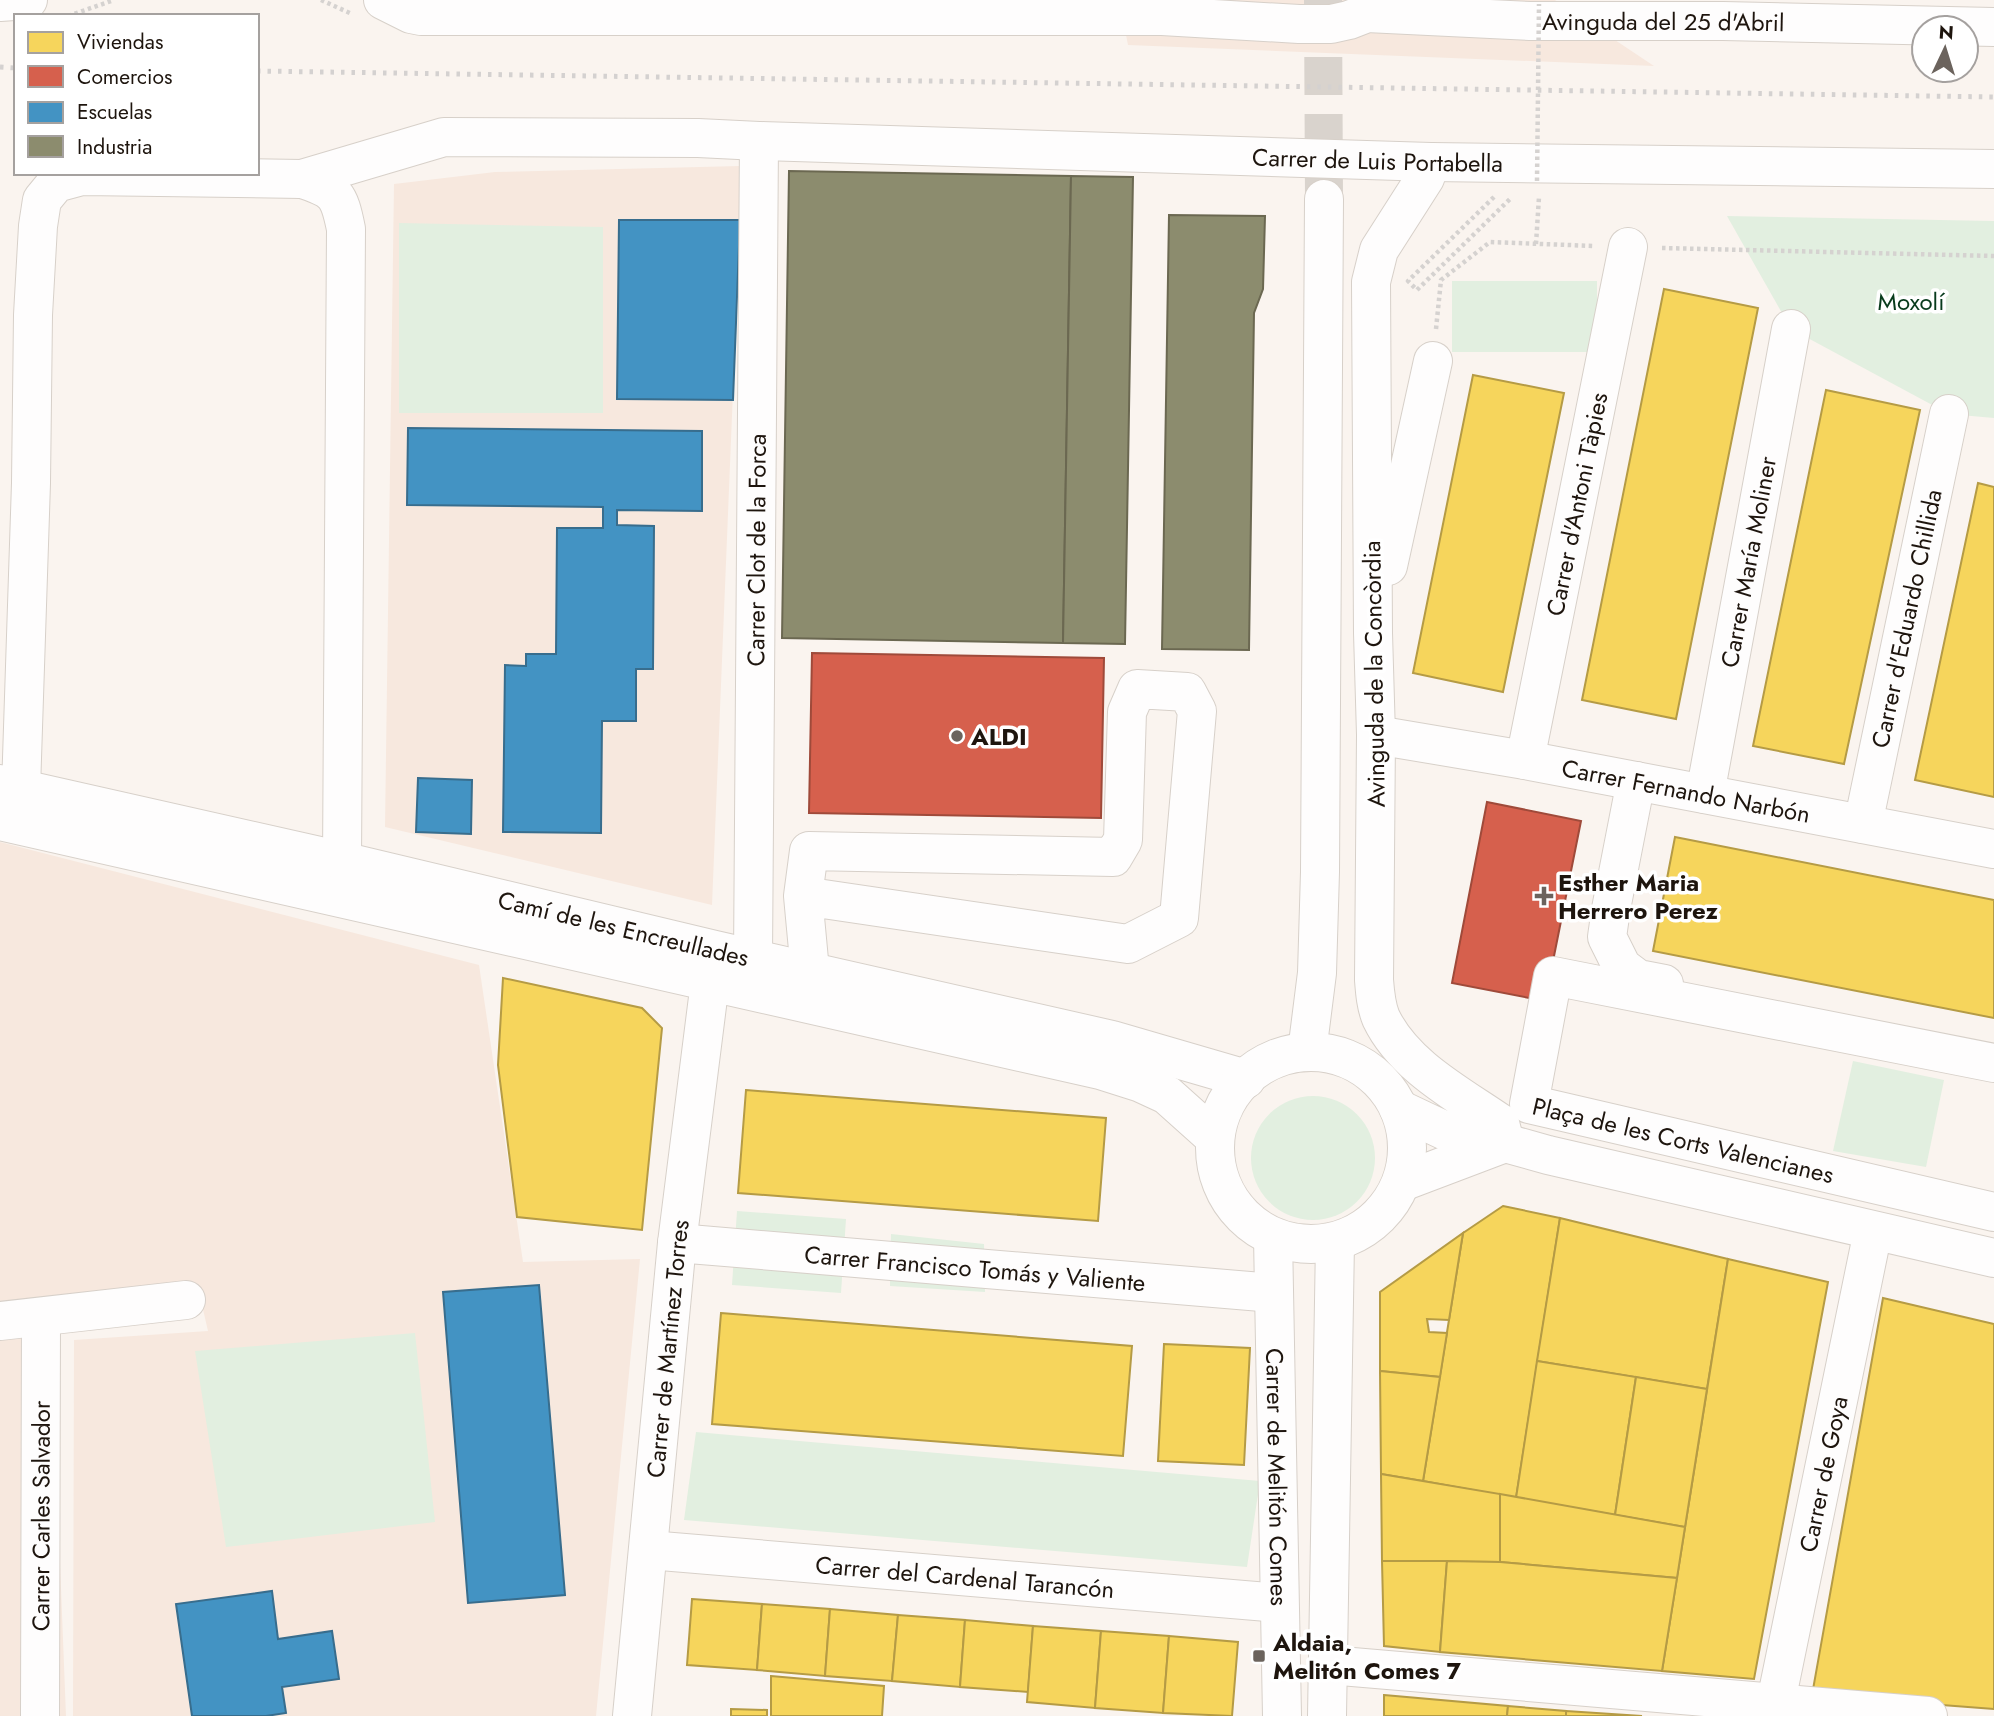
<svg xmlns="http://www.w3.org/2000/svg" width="1994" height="1716" viewBox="0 0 1994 1716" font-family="Jost,sans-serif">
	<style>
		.built { fill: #f7e8de }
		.green { fill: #e2efe0 }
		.homes { fill: #f6d55c; stroke: #b59b45; stroke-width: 2 }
		.shops { fill: #d6604d; stroke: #9f4a3a; stroke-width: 2 }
		.schools { fill: #4393c3; stroke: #386d8d; stroke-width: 2 }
		.industry { fill: #8c8c6e; stroke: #6b6851; stroke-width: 2 }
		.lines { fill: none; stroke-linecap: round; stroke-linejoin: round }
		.minor-tunnel { stroke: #d9d3cd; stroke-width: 38; stroke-dasharray: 38 19; stroke-linecap: butt }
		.minor-casing { stroke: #d7d0c9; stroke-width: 40 }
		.path { stroke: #d5d2d0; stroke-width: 4.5; stroke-dasharray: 3.5 3.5; stroke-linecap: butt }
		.minor { stroke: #fefdfd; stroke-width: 38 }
		.rail { stroke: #d4d1d0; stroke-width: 5; stroke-dasharray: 3.5 7; stroke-linecap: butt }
		.path-bridge { stroke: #d5d2d0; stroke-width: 4.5; stroke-dasharray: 3.5 3.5; stroke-linecap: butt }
		.poi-dot { fill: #6b635d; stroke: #fff; stroke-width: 2.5 }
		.labels { text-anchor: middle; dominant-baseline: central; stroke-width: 7; stroke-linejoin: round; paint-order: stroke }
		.street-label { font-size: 24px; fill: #1e150e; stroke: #fff }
		.park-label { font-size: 24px; fill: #083b1c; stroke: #fff }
		.poi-label { font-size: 24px; font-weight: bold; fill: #1e150e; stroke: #fff; text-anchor: start }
	</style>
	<rect width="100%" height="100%" fill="#faf4ef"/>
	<!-- built -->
	<g class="built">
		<path d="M1119,0H1555L1654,66L1128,45Z"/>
		<path d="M740,166V220L712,905L385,827L394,184L495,172Z"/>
		<path d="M0,842L479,965L523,1262L640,1259L596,1716H73L74,1340L208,1331L198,1288L50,1307L66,1716H0Z"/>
	</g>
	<!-- green -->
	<g class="green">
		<path d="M1727,216L1994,221V418L1949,414L1791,329Z"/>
		<path d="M399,223L603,227V413H399Z"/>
		<rect x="1452" y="281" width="145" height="71"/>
		<path d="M1853,1061L1944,1080L1926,1167L1833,1151Z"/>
		<circle cx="1313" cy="1158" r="62"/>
		<path d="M737,1211L846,1219L841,1293L732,1285Z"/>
		<path d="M891,1234L984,1244L985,1292L890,1286Z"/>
		<path d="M415,1333L435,1522L226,1547L195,1351Z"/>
		<path d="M696,1432L1260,1481L1247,1567L684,1520Z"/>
	</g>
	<!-- homes -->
	<g class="homes">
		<path d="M1664,289L1758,308L1676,719L1582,700Z"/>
		<path d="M1473,375L1564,393L1503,692L1413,673Z"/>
		<path d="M1826,390L1920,410L1844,764L1753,746Z"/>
		<path d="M1978,483L1994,487V797L1915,780Z"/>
		<path d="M1675,837L1994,900V1018L1653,951Z"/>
		<path d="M503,978L642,1008L662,1028L642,1230L517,1217L498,1065Z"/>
		<path d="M746,1090L1106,1118L1098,1221L738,1193Z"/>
		<path d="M1503,1206L1560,1218L1516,1498L1423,1481L1463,1233Z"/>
		<path d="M1560,1218L1728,1259L1707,1389L1537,1361Z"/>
		<path d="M1463,1233L1449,1320L1427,1319L1429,1332L1447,1333L1440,1377L1380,1371V1292Z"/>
		<path d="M1728,1259L1828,1282L1754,1679L1662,1671Z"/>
		<path d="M1883,1298L1994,1324V1709L1812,1695Z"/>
		<path d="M721,1313L1132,1346L1123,1456L712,1424Z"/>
		<path d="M1164,1344L1250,1348L1244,1465L1158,1461Z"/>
		<path d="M1537,1361L1636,1377L1615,1515L1516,1498Z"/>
		<path d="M1380,1371L1440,1377L1423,1481L1381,1474Z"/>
		<path d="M1636,1377L1707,1389L1685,1527L1615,1515Z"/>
		<path d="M1381,1474L1500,1494V1562L1382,1561Z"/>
		<path d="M1500,1494L1685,1527L1677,1578L1500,1562Z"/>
		<path d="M1382,1561H1447L1440,1652L1384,1646Z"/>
		<path d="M1447,1561L1500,1562L1677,1578L1662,1671L1440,1652Z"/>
		<path d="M692,1599L762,1604L757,1670L687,1665Z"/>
		<path d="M762,1604L830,1609L825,1676L757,1670Z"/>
		<path d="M830,1609L898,1615L892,1681L825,1676Z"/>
		<path d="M898,1615L965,1620L960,1687L892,1681Z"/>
		<path d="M965,1620L1033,1626L1028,1692L960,1687Z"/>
		<path d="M1033,1626L1101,1631L1095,1708L1027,1702Z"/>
		<path d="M1101,1631L1169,1636L1163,1713L1095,1708Z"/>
		<path d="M1169,1636L1238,1642L1232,1716L1163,1713Z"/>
		<path d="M771,1676L884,1686L882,1716H771Z"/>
		<path d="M1384,1695L1508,1706L1507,1716H1384Z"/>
		<path d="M1508,1706L1566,1711V1716H1507Z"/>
		<path d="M731,1709L767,1710V1716H731Z"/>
		<path d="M1566,1711L1642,1716H1566Z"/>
	</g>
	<!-- shops -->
	<g class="shops">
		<path d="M812,653L1104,658L1101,818L809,813Z"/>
		<path d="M1487,802L1581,821L1545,1001L1452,983Z"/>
	</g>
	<!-- schools -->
	<g class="schools">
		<path d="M619,220H740L733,400L617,399Z"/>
		<path d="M408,428L702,431V511L617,510V525L654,526L653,669H636V721H602L601,833L503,832L505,665L526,666V654H556L557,528H603V507L407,505Z"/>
		<path d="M418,778L472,780L471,834L416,832Z"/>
		<path d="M539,1285L565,1595L468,1603L443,1292Z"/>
		<path d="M272,1591L278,1639L332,1631L339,1679L282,1687L286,1713L266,1716H192L176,1604Z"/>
	</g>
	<!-- industry -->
	<g class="industry">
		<path d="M789,171L1071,176L1063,643L782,638Z"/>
		<path d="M1071,176L1133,177L1125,644L1063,643Z"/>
		<path d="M1169,215L1265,216L1263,289L1254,313L1249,650L1162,649Z"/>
	</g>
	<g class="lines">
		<!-- minor-tunnel -->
		<path class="minor-tunnel" d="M1323,0L1324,199"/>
		<!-- minor casing -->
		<g class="minor-casing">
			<g id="minor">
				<path id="s1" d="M383,0L411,14L421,16H1162L1299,24H1331L1349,20L1367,13L1530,21H1723L1994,27"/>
				<path d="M0,2L28,0"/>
				<path id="s2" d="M302,179L444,137L698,138L759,141L1431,162L1994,169"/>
				<path d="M1388,566L1433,361"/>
				<path id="s3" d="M1376,735L1525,760L1994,849"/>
				<path id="s4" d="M1525,760L1628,247"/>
				<path d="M1636,781L1611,909L1607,937L1622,967L1638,979L1664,984"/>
				<path id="s5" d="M0,784L342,861L715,950L1112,1040L1246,1079"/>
				<path d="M21,789L31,483L33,315L38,226L42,200L56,183L82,176L302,179C336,190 339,194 346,229L342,861"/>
				<path id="s6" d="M1705,794L1791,329"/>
				<path d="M0,821L1100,1070L1141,1083L1167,1095L1215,1138"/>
				<path id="s7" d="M1863,824L1949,414"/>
				<path d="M803,896L1128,944L1179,918L1197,711L1187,692L1137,689L1127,712L1123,840L1113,857L809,851L803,896L810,971"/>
				<path id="s8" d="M753,958L759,141"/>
				<path d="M1307,1052L1317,973L1320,872L1324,199"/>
				<circle cx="1311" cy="1148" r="96"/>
				<path id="s9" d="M1994,1063L1553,976L1529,1104L1994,1212"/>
				<path d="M1399,1109L1454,1135L1505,1143L1500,1123C1458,1094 1404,1066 1381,1018C1376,1006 1375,993 1374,980L1376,735L1373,633L1371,282L1379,250L1425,178L1431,162"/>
				<path d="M1402,1182L1505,1143L1548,1155L1994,1258"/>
				<path id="s10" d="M1273,1237L1282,1716"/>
				<path id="s11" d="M677,1243L1274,1293"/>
				<path d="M0,1321L186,1300"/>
				<path id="s12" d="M649,1550L1279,1603"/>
				<path d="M1329,1665L1928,1716"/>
				<path id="s13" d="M40,1716L41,1318"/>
				<path id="s14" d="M632,1716L677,1243L710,982"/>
				<path d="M1327,1716L1335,1242"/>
				<path id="s15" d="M1773,1716L1873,1231"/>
			</g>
		</g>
		<!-- path -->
		<g class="path">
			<path d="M321,0L352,14"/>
			<path d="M68,16L114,0"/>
			<path d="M1494,197L1408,281L1417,290L1511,198"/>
			<path d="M1536,244L1539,197"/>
			<path d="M1662,248L1994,256"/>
			<path d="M1436,329L1441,280L1490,242L1594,246"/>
		</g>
		<!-- minor -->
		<use href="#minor" class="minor"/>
		<!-- rail -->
		<g class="rail">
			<path d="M0,67L16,68"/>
			<path d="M257,71L1994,97"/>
		</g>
		<!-- path-bridge -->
		<path class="path-bridge" d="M1537,181L1539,4"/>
	</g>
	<!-- markers -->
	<g class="poi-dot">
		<circle cx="957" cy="736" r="7"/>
		<path d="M1540.5 885.5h7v7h7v7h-7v7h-7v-7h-7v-7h7z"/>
		<rect x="1252" y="1649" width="14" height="14" rx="3.5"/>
	</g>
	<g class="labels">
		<!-- street labels -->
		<g class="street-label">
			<text stroke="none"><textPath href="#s1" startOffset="1286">Avinguda del 25 d'Abril</textPath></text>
			<text stroke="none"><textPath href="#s2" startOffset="1082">Carrer de Luis Portabella</textPath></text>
			<text stroke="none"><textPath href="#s4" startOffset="261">Carrer d'Antoni Tàpies</textPath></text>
			<text stroke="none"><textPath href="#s8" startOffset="408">Carrer Clot de la Forca</textPath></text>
			<text stroke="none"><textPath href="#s6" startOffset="236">Carrer María Moliner</textPath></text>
			<text stroke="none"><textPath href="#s7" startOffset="210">Carrer d'Eduardo Chillida</textPath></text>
			<text transform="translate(1374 674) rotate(-91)">Avinguda de la Concòrdia</text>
			<text stroke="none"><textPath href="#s3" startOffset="315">Carrer Fernando Narbón</textPath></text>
			<text stroke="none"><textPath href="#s5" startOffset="640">Camí de les Encreullades</textPath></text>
			<text stroke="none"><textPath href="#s9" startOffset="738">Plaça de les Corts Valencianes</textPath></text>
			<text stroke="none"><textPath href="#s11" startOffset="299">Carrer Francisco Tomás y Valiente</textPath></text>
			<text stroke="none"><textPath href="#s14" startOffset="369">Carrer de Martínez Torres</textPath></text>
			<text stroke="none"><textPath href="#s15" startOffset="247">Carrer de Goya</textPath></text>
			<text stroke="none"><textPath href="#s10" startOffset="240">Carrer de Melitón Comes</textPath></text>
			<text stroke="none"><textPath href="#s13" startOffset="200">Carrer Carles Salvador</textPath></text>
			<text stroke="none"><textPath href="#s12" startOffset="317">Carrer del Cardenal Tarancón</textPath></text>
		</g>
		<!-- park labels -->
		<g class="park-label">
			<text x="1911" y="301">Moxolí</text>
		</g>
		<!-- poi labels -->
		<g class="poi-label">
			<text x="971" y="736">ALDI</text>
			<text x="1558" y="882">Esther Maria<tspan x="1558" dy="28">Herrero Perez</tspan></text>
			<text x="1273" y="1642">Aldaia,<tspan x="1273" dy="28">Melitón Comes 7</tspan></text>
		</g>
	</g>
	<!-- legend -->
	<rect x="14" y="14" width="245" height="161" fill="#ffffff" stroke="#a5a19f" stroke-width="2"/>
	<rect x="28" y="32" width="35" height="21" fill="#f6d55c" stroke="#a5a19f" stroke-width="2"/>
	<text x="77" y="49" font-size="21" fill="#1e150e">Viviendas</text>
	<rect x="28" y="66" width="35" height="21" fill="#d6604d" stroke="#a5a19f" stroke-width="2"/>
	<text x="77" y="84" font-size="21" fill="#1e150e">Comercios</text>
	<rect x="28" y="102" width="35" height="21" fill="#4393c3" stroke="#a5a19f" stroke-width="2"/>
	<text x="77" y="119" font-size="21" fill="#1e150e">Escuelas</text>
	<rect x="28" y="136" width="35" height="21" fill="#8c8c6e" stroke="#a5a19f" stroke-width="2"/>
	<text x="77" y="154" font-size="21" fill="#1e150e">Industria</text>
	<!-- north arrow -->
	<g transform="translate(1945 49) rotate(4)"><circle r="33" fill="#ffffff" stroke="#a5a19f" stroke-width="2"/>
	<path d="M0-5L12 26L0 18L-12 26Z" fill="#6b635d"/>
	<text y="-10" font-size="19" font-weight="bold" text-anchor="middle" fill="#1e150e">N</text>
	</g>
</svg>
